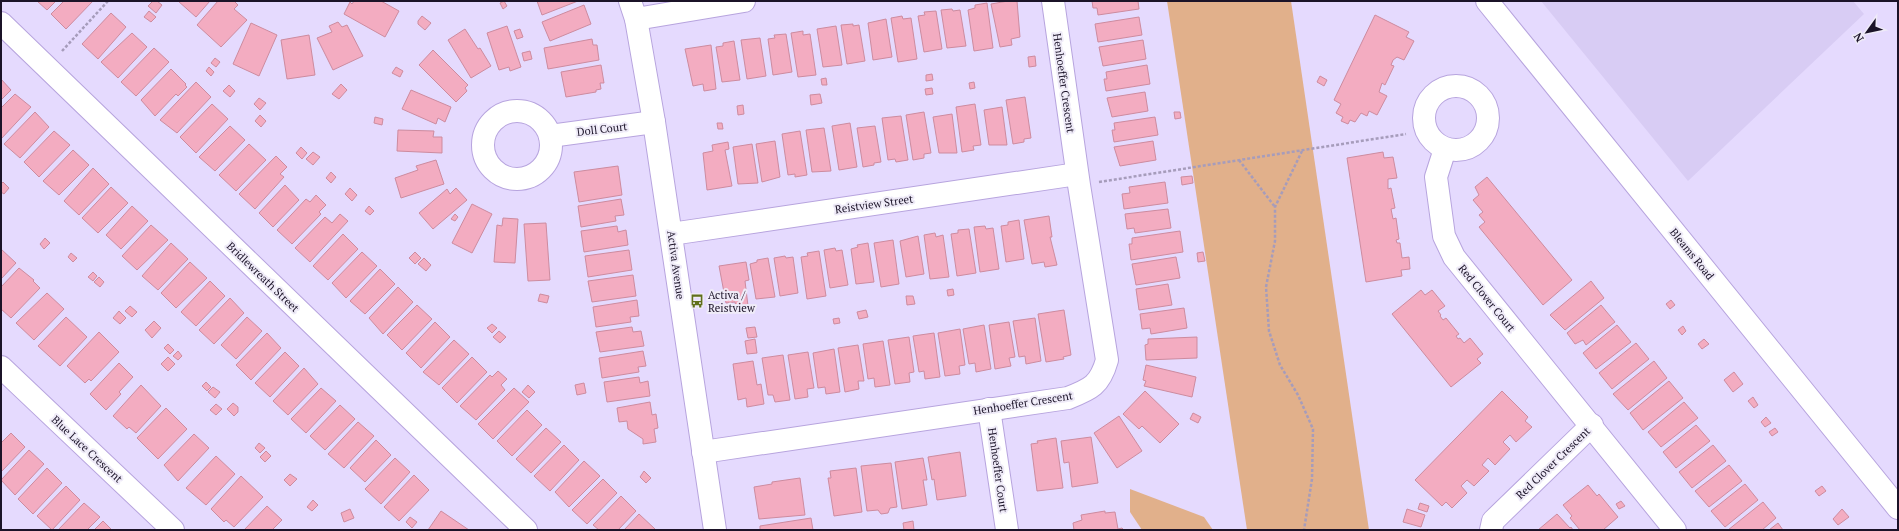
<svg xmlns="http://www.w3.org/2000/svg" width="1899" height="531" viewBox="0 0 1899 531" font-family="'PT Serif',serif">
	<style>
		.built { fill: #d8ccf4 }
		.green { fill: #e1b08b }
		.building { fill: #f3acc1; stroke: #cd8b9f }
		.lines { fill: none; stroke-linecap: round; stroke-linejoin: round }
		.minor-casing { stroke: #b7a4de; stroke-width: 24 }
		.secondary-casing { stroke: #b7a4de; stroke-width: 24 }
		.path { stroke: #a69cbb; stroke-width: 2.5; stroke-dasharray: 3 2; stroke-linecap: butt }
		.minor { stroke: #fff; stroke-width: 22 }
		.secondary { stroke: #fff; stroke-width: 22 }
		.labels { text-anchor: middle; dominant-baseline: central; stroke-width: 4; stroke-linejoin: round; paint-order: stroke }
		.street-label { font-size: 11px; fill: #1b1328; stroke: #efebf8 }
		.poi-label { font-size: 11px; fill: #1b1328; stroke: #efebf8; text-anchor: start }
	</style>
	<rect width="100%" height="100%" fill="#e5dafe"/>
	<!-- built -->
	<path class="built" d="M1541,1H1853L1864,14L1688,181Z"/>
	<!-- green -->
	<g class="green">
		<path d="M1167,1H1291L1369,530H1247Z"/>
		<path d="M1130,489L1204,517L1213,530H1142L1130,512Z"/>
	</g>
	<!-- building -->
	<g class="building">
		<path d="M37,1H56L47,10Z"/>
		<path d="M64,1H93L66,29L51,14Z"/>
		<path d="M153,1H157L162,5L156,13L148,6Z"/>
		<path d="M178,1H210L196,17Z"/>
		<path d="M218,1H234L238,5L234,9L247,20L221,47L197,25Z"/>
		<path d="M354,1H381L399,11L385,37L344,14L350,2L352,4Z"/>
		<path d="M504,1L507,6L503,9L500,3Z"/>
		<path d="M537,1H578L542,15Z"/>
		<path d="M1008,1H1017L1020,37L1011,39L1012,45L1000,47L991,4Z"/>
		<path d="M1092,1H1138L1139,9L1098,15L1097,8H1093Z"/>
		<path d="M987,3L993,48L974,51L968,10L975,8V5Z"/>
		<path d="M584,5L591,24L550,41L542,22Z"/>
		<path d="M952,9L953,11L960,10L966,46L947,48L941,10Z"/>
		<path d="M149,11L156,17L151,22L144,17Z"/>
		<path d="M936,11L942,49L924,52L918,16L925,15L924,12Z"/>
		<path d="M111,13L126,27L98,59L82,44Z"/>
		<path d="M1375,15L1409,32L1406,37L1414,41L1404,60L1397,57L1393,60L1391,65L1394,66L1385,85L1382,83L1379,92L1387,96L1377,115L1369,111L1367,116L1361,113L1355,122L1350,120L1348,124L1341,121L1343,117L1336,113L1341,104L1334,100Z"/>
		<path d="M422,16L431,23L425,30L418,24V21Z"/>
		<path d="M902,16L903,19L911,18L917,59L898,62L891,18Z"/>
		<path d="M1139,17L1142,35L1098,42L1095,24Z"/>
		<path d="M886,19L892,57L873,60L868,23Z"/>
		<path d="M338,22L342,27L347,25L363,56L333,70L317,38L332,32L329,26Z"/>
		<path d="M251,23L277,35L259,76L233,64Z"/>
		<path d="M853,24V26L859,25L865,61L847,64L841,25Z"/>
		<path d="M507,26L521,67L510,71L509,67L499,70L487,33Z"/>
		<path d="M836,26L842,65L823,67L817,29Z"/>
		<path d="M465,29L478,49L480,48L491,66L471,78L448,40Z"/>
		<path d="M520,29L523,37L517,39L514,31Z"/>
		<path d="M803,31V35L810,34L816,75L798,77L791,33Z"/>
		<path d="M132,33L147,47L118,78L101,62Z"/>
		<path d="M786,34L792,72L773,75L768,39L775,38L774,35Z"/>
		<path d="M309,35L315,75L287,79L281,40Z"/>
		<path d="M760,38L766,76L747,79L741,40Z"/>
		<path d="M592,39L593,45H597L599,60L548,69L544,48Z"/>
		<path d="M1143,40L1146,59L1103,66L1099,47Z"/>
		<path d="M734,41L740,80L722,82L716,47L723,46V43Z"/>
		<path d="M711,45L716,89L704,91L703,84L693,86L685,49Z"/>
		<path d="M154,48L169,62L136,96L121,82Z"/>
		<path d="M433,50L468,85L465,88L467,91L456,102L419,65Z"/>
		<path d="M530,51L532,59L524,61L522,53Z"/>
		<path d="M1035,56L1036,66L1029,67L1028,57Z"/>
		<path d="M215,58L220,62L216,67L211,63Z"/>
		<path d="M601,65L604,83H600L601,89L596,90V92L566,97L561,72Z"/>
		<path d="M1147,65L1150,84L1106,91L1104,79H1107L1106,72Z"/>
		<path d="M209,67L214,72L211,76L206,71Z"/>
		<path d="M396,67L403,71L400,77L392,73Z"/>
		<path d="M171,69L186,84L185,85L187,87L178,96L176,94L155,116L141,100Z"/>
		<path d="M932,74L933,80L926,81V75Z"/>
		<path d="M1320,76L1327,80L1324,86L1317,82Z"/>
		<path d="M826,78L827,85H822L821,79Z"/>
		<path d="M1,79L11,90L1,100Z"/>
		<path d="M196,82L211,97L177,133L160,120Z"/>
		<path d="M974,82L975,88L970,89L969,83Z"/>
		<path d="M341,84L347,90L339,99L332,94Z"/>
		<path d="M229,85L235,91L230,97L223,91Z"/>
		<path d="M932,88L933,94L926,95L925,89Z"/>
		<path d="M411,90L451,107L445,122L438,118L436,124L402,109Z"/>
		<path d="M1145,92L1148,111L1112,117L1107,98Z"/>
		<path d="M15,94L31,107L1,139V108Z"/>
		<path d="M820,94L822,103L811,105L810,95Z"/>
		<path d="M1025,97L1031,138L1024,139V142L1013,144L1006,100Z"/>
		<path d="M259,98L266,103L260,110L254,104Z"/>
		<path d="M212,104L228,119L196,153L180,137Z"/>
		<path d="M975,104L981,145L973,146L974,150L962,152L956,107Z"/>
		<path d="M743,105L744,114L738,115L737,106Z"/>
		<path d="M1002,107L1007,145H989L984,110Z"/>
		<path d="M35,112L49,127L20,158L4,144Z"/>
		<path d="M924,112L931,153L924,154V158L913,160L906,115Z"/>
		<path d="M1174,112H1180L1181,118L1175,119Z"/>
		<path d="M952,114L957,153H939L933,117Z"/>
		<path d="M260,115L266,121L261,127L255,121Z"/>
		<path d="M901,116L908,160L896,162L895,159L888,160L882,118Z"/>
		<path d="M375,117L383,119L382,125L374,123Z"/>
		<path d="M1155,117L1158,135L1114,142L1112,130H1115L1114,123Z"/>
		<path d="M717,123H722L723,129H718Z"/>
		<path d="M850,123L857,167L839,170L832,126Z"/>
		<path d="M230,126L245,140L215,171L199,157Z"/>
		<path d="M875,126L881,162L874,163V165L863,167L857,128Z"/>
		<path d="M824,128L831,171L812,172L806,130Z"/>
		<path d="M398,130L434,131L433,137H442V153L397,151Z"/>
		<path d="M54,131L70,145L39,177L24,162Z"/>
		<path d="M800,131L807,175L795,177V174L788,175L782,134Z"/>
		<path d="M775,141L780,177L762,182L756,144Z"/>
		<path d="M1153,141L1156,160L1120,166L1114,147Z"/>
		<path d="M728,142L729,149L725,150L732,186L707,190L703,153L713,151L712,145Z"/>
		<path d="M249,144L266,160L236,191L219,175Z"/>
		<path d="M752,144L758,183L738,184L733,147Z"/>
		<path d="M301,147L307,153L302,159L296,153Z"/>
		<path d="M73,150L89,165L59,195L43,181Z"/>
		<path d="M313,152L320,157L313,165L306,159Z"/>
		<path d="M1383,152L1384,158L1393,157L1397,178L1388,179V189L1391,188L1395,208L1391,209L1393,219L1396,218L1399,239L1396,240L1397,243H1400L1402,258L1409,257L1410,269L1401,270L1402,276L1366,282L1347,158Z"/>
		<path d="M276,156L287,167L280,174L284,177L255,209L239,194Z"/>
		<path d="M436,160L444,184L401,198L395,178L418,170L416,166Z"/>
		<path d="M618,166L622,195L579,202L574,172Z"/>
		<path d="M93,168L109,184L79,215L64,201Z"/>
		<path d="M331,172L336,177L331,183L326,178Z"/>
		<path d="M1192,176L1193,183L1182,185L1181,177Z"/>
		<path d="M1487,177L1572,280L1543,305L1479,227L1485,222L1479,215L1483,212L1473,200L1479,195L1475,187Z"/>
		<path d="M3,182L9,188L4,194L1,192V184Z"/>
		<path d="M1165,182L1168,203L1124,209L1122,194L1130,193L1129,187Z"/>
		<path d="M285,185L299,200L273,227L259,213Z"/>
		<path d="M111,187L128,203L98,233L82,218Z"/>
		<path d="M350,188L357,195L352,201L345,194Z"/>
		<path d="M456,188L467,200L433,229L419,213L447,189L450,194Z"/>
		<path d="M316,195L326,205L319,212L321,214L292,244L277,230L306,199L310,202Z"/>
		<path d="M621,199L624,215L615,216L616,221L581,227L578,206Z"/>
		<path d="M472,204L492,214L472,253L452,243Z"/>
		<path d="M132,206L148,221L121,249L106,235Z"/>
		<path d="M369,206L374,211L370,215L365,211Z"/>
		<path d="M1168,209L1171,228L1135,233L1134,228L1127,229L1125,214Z"/>
		<path d="M340,214L348,221L310,262L295,248L325,217L332,223Z"/>
		<path d="M455,214L458,217L455,221L451,219Z"/>
		<path d="M1049,216L1052,237H1050L1057,265L1045,267L1044,262L1032,264L1024,220Z"/>
		<path d="M503,218L518,219L515,263L494,262L497,225L502,226Z"/>
		<path d="M1019,220L1024,259L1006,262L1001,226L1008,225V222Z"/>
		<path d="M546,223L550,280L528,281L524,224Z"/>
		<path d="M151,225L168,240L137,270L122,256Z"/>
		<path d="M617,226L618,232L626,230L628,245L584,252L581,231Z"/>
		<path d="M985,226L986,229L993,228L999,269L980,272L974,227Z"/>
		<path d="M969,229L976,273L957,276L951,234L958,233V230Z"/>
		<path d="M1180,231L1183,252L1131,260L1129,244H1132V238Z"/>
		<path d="M935,233L936,237L943,235L949,277L930,279L924,235Z"/>
		<path d="M343,234L358,249L328,280L313,266Z"/>
		<path d="M918,236L924,274L906,277L900,241Z"/>
		<path d="M45,238L50,243L44,249L40,244Z"/>
		<path d="M893,240L899,284L881,287L874,243Z"/>
		<path d="M171,243L188,259L158,290L142,276Z"/>
		<path d="M868,243L874,282L856,284L851,249L858,247L857,245Z"/>
		<path d="M835,248L836,251L842,250L848,285L830,288L824,250Z"/>
		<path d="M1,249L16,263L1,279Z"/>
		<path d="M629,250L632,270L588,277L585,256Z"/>
		<path d="M819,251L826,296L807,299L801,257L808,256L807,253Z"/>
		<path d="M362,252L377,266L346,298L332,283Z"/>
		<path d="M415,252L421,258L415,264L409,258Z"/>
		<path d="M1203,252L1205,261L1198,262L1197,253Z"/>
		<path d="M71,253L77,258L73,262L68,257Z"/>
		<path d="M785,256L786,258L793,257L798,293L780,296L774,258Z"/>
		<path d="M1176,257L1180,278L1136,285L1132,264Z"/>
		<path d="M424,258L431,265L426,271L418,264Z"/>
		<path d="M768,258L775,297L756,299L750,264L757,262V260Z"/>
		<path d="M190,262L207,278L176,308L161,293Z"/>
		<path d="M746,262L749,280L745,281L748,306L736,307L735,302L726,303L719,266Z"/>
		<path d="M19,268L34,280L33,281L40,288L11,318L1,309V287Z"/>
		<path d="M380,269L395,284L365,314L350,301Z"/>
		<path d="M93,272L97,276L93,281L88,277Z"/>
		<path d="M633,275L636,296L592,302L588,281Z"/>
		<path d="M99,277L104,282L100,287L94,282Z"/>
		<path d="M210,281L225,296L196,326L181,312Z"/>
		<path d="M1591,281L1604,298L1565,330L1550,315Z"/>
		<path d="M1168,284L1172,305L1139,310L1136,289Z"/>
		<path d="M398,287L413,302L383,334L369,318Z"/>
		<path d="M953,289L954,295L948,296L947,290Z"/>
		<path d="M1421,290L1425,295L1432,290L1445,306L1438,311L1441,315L1440,316L1443,320L1446,318L1459,334L1456,336L1458,339L1460,338L1464,343L1470,338L1483,354L1477,359L1481,363L1451,387L1392,314Z"/>
		<path d="M47,293L64,309L34,340L16,323Z"/>
		<path d="M540,294L549,296L547,303L538,301Z"/>
		<path d="M906,296H913L915,304L907,305Z"/>
		<path d="M230,298L244,313L214,344L199,330Z"/>
		<path d="M637,300L639,316L630,317L631,322L596,327L593,307Z"/>
		<path d="M1671,300L1675,305L1670,309L1666,304Z"/>
		<path d="M417,305L432,319L402,350L387,335Z"/>
		<path d="M1601,305L1615,322L1586,345L1583,340L1575,344L1567,333Z"/>
		<path d="M130,306L137,312L132,317L125,311Z"/>
		<path d="M1184,308L1187,328L1151,334L1150,328L1142,329L1140,314Z"/>
		<path d="M866,310L868,317L859,319L857,312Z"/>
		<path d="M1064,310L1071,355L1063,357L1064,359L1046,362L1038,314Z"/>
		<path d="M119,311L126,318L120,324L113,318Z"/>
		<path d="M66,317L87,337L60,366L38,346Z"/>
		<path d="M247,317L262,331L236,359L221,345Z"/>
		<path d="M839,318L840,323L834,324L833,319Z"/>
		<path d="M1035,318L1041,361L1026,364L1025,356L1019,357L1013,321Z"/>
		<path d="M154,321L161,328L152,338L145,330Z"/>
		<path d="M435,322L450,337L421,368L406,353Z"/>
		<path d="M1009,322L1015,357L1009,358L1011,366L995,369L989,325Z"/>
		<path d="M492,324L497,328L492,333L487,328Z"/>
		<path d="M984,325L991,369L976,372L975,363L969,364L963,329Z"/>
		<path d="M1617,325L1631,342L1596,369L1583,353Z"/>
		<path d="M1683,326L1686,331L1682,335L1678,330Z"/>
		<path d="M632,327L633,332L641,331L644,346L600,352L596,332Z"/>
		<path d="M755,327L757,337L748,338L746,328Z"/>
		<path d="M960,329L965,365L959,366L960,374L945,376L938,333Z"/>
		<path d="M499,331L506,337L500,343L493,337Z"/>
		<path d="M99,332L119,352L91,381L89,379L85,383L67,366Z"/>
		<path d="M267,333L281,348L251,380L236,365Z"/>
		<path d="M934,333L940,377L925,379L924,371L919,372L913,336Z"/>
		<path d="M909,337L914,372L909,373L910,382L895,384L888,340Z"/>
		<path d="M1197,337V358L1146,360L1145,345L1148,344V339Z"/>
		<path d="M755,339L757,353L747,354L745,341Z"/>
		<path d="M1704,339L1709,344L1702,349L1698,344Z"/>
		<path d="M454,340L469,354L439,385L423,372Z"/>
		<path d="M883,341L890,385L875,387L874,378L868,379L863,344Z"/>
		<path d="M1636,343L1649,359L1612,389L1599,373Z"/>
		<path d="M168,344L174,350L170,354L164,348Z"/>
		<path d="M858,345L864,381H858L859,389L845,392L838,348Z"/>
		<path d="M834,349L840,392L826,394L825,387L818,388L813,353Z"/>
		<path d="M178,351L182,356L178,360L173,356Z"/>
		<path d="M643,351L646,366L638,367L639,372L602,378L599,358Z"/>
		<path d="M285,352L299,366L270,397L255,383Z"/>
		<path d="M808,352L814,388L807,389L808,397L795,399L788,355Z"/>
		<path d="M783,355L790,400L775,402L773,395H768L762,358Z"/>
		<path d="M168,357L175,364L168,371L161,364Z"/>
		<path d="M472,357L487,372L457,403L442,388Z"/>
		<path d="M753,361L757,385L761,384L764,404L747,407L746,398L738,400L733,364Z"/>
		<path d="M1654,361L1667,378L1628,410L1613,394Z"/>
		<path d="M119,363L133,377L119,392L121,394L106,410L90,394Z"/>
		<path d="M1146,365L1196,377L1192,397L1144,386L1146,381L1143,380Z"/>
		<path d="M304,368L318,384L288,415L273,401Z"/>
		<path d="M498,371L507,379L501,385L505,390L476,420L460,406L490,375L492,377Z"/>
		<path d="M1734,372L1743,384L1733,392L1724,380Z"/>
		<path d="M639,377L640,383L648,381L650,396L607,402L604,382Z"/>
		<path d="M1669,381L1683,398L1643,430L1630,413Z"/>
		<path d="M206,382L211,387L207,391L202,386Z"/>
		<path d="M584,383L586,393L577,395L575,385Z"/>
		<path d="M141,385L161,406L136,433L129,427L127,429L113,416Z"/>
		<path d="M528,385L535,392L529,398L522,392Z"/>
		<path d="M213,387L220,392L215,398L208,392Z"/>
		<path d="M321,388L336,401L306,433L291,419Z"/>
		<path d="M514,388L529,402L493,439L478,424Z"/>
		<path d="M1145,391L1179,424L1160,443L1142,426L1139,429L1123,414Z"/>
		<path d="M1502,391L1528,417L1525,421L1532,427L1516,442L1510,435L1503,442L1510,449L1495,465L1488,458L1482,465L1489,471L1474,486L1467,480L1461,486L1467,493L1452,508L1446,502L1442,506L1415,480Z"/>
		<path d="M1753,397L1758,405L1754,408L1748,401Z"/>
		<path d="M650,402L652,415L656,414L658,428L654,429L656,442L643,444V439L628,429L627,421L619,422L617,408Z"/>
		<path d="M1684,402L1698,418L1661,447L1648,432Z"/>
		<path d="M233,403L238,407V412L234,416L227,409Z"/>
		<path d="M216,404L222,409L216,415L210,410Z"/>
		<path d="M340,405L355,419L325,450L310,436Z"/>
		<path d="M166,408L187,429L158,459L137,438Z"/>
		<path d="M527,410L542,425L512,456L497,441Z"/>
		<path d="M1193,413L1201,417L1198,423L1190,419Z"/>
		<path d="M1119,416L1142,451L1117,468L1094,433Z"/>
		<path d="M1766,417L1771,423L1765,427L1761,422Z"/>
		<path d="M358,422L374,436L344,468L328,454Z"/>
		<path d="M1696,425L1710,441L1676,468L1663,452Z"/>
		<path d="M546,428L561,442L531,473L516,459Z"/>
		<path d="M1775,428L1778,432L1772,436L1769,432Z"/>
		<path d="M11,433L25,447L1,472V443Z"/>
		<path d="M194,434L209,448L178,481L164,465Z"/>
		<path d="M1091,437L1098,483L1072,487L1069,462L1064,463L1061,441Z"/>
		<path d="M1056,438L1063,488L1037,491L1031,444L1038,443L1037,441Z"/>
		<path d="M376,440L391,455L365,482L350,468Z"/>
		<path d="M259,443L265,448L260,453L255,448Z"/>
		<path d="M564,445L579,460L550,491L534,476Z"/>
		<path d="M1713,445L1726,461L1692,488L1679,472Z"/>
		<path d="M29,450L44,464L15,495L1,480Z"/>
		<path d="M266,451L271,456L265,462L260,457Z"/>
		<path d="M960,452L966,496L937,500L934,479L932,480L928,457Z"/>
		<path d="M216,456L235,474L206,505L186,488Z"/>
		<path d="M395,458L410,472L381,504L365,489Z"/>
		<path d="M923,458L927,480H923L927,505L902,509L895,462Z"/>
		<path d="M584,461L600,476L569,507L555,492Z"/>
		<path d="M891,463L897,507L890,508L888,513L881,514L878,510L867,511L861,466Z"/>
		<path d="M1729,465L1742,481L1709,507L1695,491Z"/>
		<path d="M47,468L62,483L33,514L18,499Z"/>
		<path d="M856,468L862,512L834,516L828,478H831L830,471Z"/>
		<path d="M644,471L651,478L646,483L640,477Z"/>
		<path d="M290,474L297,479L290,486L284,480Z"/>
		<path d="M414,475L429,490L399,521L384,507Z"/>
		<path d="M241,476L263,497L234,527L226,520L224,522L211,509Z"/>
		<path d="M800,478L805,515L759,519L754,487L772,484V482Z"/>
		<path d="M603,479L617,493L587,524L572,510Z"/>
		<path d="M1745,484L1758,500L1725,527L1711,511Z"/>
		<path d="M1588,485L1597,496L1599,494L1618,517L1603,530H1580L1570,518L1572,516L1563,505Z"/>
		<path d="M66,486L80,500L52,530L37,516Z"/>
		<path d="M1822,486L1826,491L1819,496L1815,491Z"/>
		<path d="M621,496L636,511L618,530H599L593,525Z"/>
		<path d="M313,500L318,505L312,511L307,507Z"/>
		<path d="M1621,501L1625,506L1619,509L1616,504Z"/>
		<path d="M1763,502L1776,518L1762,530H1728Z"/>
		<path d="M84,503L100,517L87,530H58Z"/>
		<path d="M1420,503L1429,506L1427,512L1418,509Z"/>
		<path d="M267,506L282,520L272,530H244Z"/>
		<path d="M350,509L354,518L344,522L341,513Z"/>
		<path d="M1407,509L1425,515L1421,527L1403,522Z"/>
		<path d="M1842,509L1849,517L1838,525L1833,519Z"/>
		<path d="M441,511L469,530H428Z"/>
		<path d="M1105,511V513L1115,512L1118,529L1122,528L1124,530H1074L1073,523L1082,520L1081,515Z"/>
		<path d="M639,514L655,529L653,530H624Z"/>
		<path d="M1557,514L1570,528L1571,527L1573,530H1538Z"/>
		<path d="M410,517L417,522L412,528L406,522Z"/>
		<path d="M811,518L813,530H760V526Z"/>
		<path d="M103,521L112,530H94Z"/>
		<path d="M913,521L914,530H904L903,523Z"/>
		<path d="M1778,523L1783,530H1769Z"/>
	</g>
	<g class="lines">
		<!-- minor casing -->
		<g class="minor-casing">
			<g id="minor">
				<path d="M630,1L636,19L654,122L715,530"/>
				<path d="M636,19L744,1"/>
				<path d="M1,23L526,530"/>
				<circle cx="1456" cy="118" r="32"/>
				<circle cx="517" cy="145" r="34"/>
				<path d="M550,136L654,122"/>
				<path d="M1445,149L1436,177L1444,236L1454,257L1675,530"/>
				<path d="M671,234L1077,174"/>
				<path d="M1,367L173,530"/>
				<path d="M989,409L1007,530"/>
				<path d="M703,452L1068,398C1091,389 1100,385 1107,360L1079,185L1053,1"/>
				<path d="M1491,530L1493,521L1592,425"/>
			</g>
		</g>
		<!-- secondary casing -->
		<g class="secondary-casing">
			<path id="secondary" d="M1487,1L1898,508"/>
		</g>
		<!-- path -->
		<g class="path">
			<path d="M62,51L108,1"/>
			<path d="M1302,151L1275,207V241L1266,287L1269,331L1280,365L1298,395L1313,429L1312,479L1304,530"/>
			<path d="M1239,160L1275,207"/>
			<path d="M1099,182L1406,134"/>
		</g>
		<!-- minor -->
		<use href="#minor" class="minor"/>
		<!-- secondary -->
		<use href="#secondary" class="secondary"/>
	</g>
	<!-- icons -->
	<defs>
		<g id="bus-bare" transform="scale(1.08)"><path d="M-5-6H5V4H4V6H2V4H-2V6H-4V4H-5ZM-3.5-4V0h7V-4ZM-3.5 1.2v1.5H-2V1.2ZM2 1.2v1.5H3.5V1.2Z" fill="#606f1b" stroke="#efebf8" stroke-width="2.5" paint-order="stroke"/></g>
	</defs>
	<g fill-rule="evenodd">
		<use href="#bus-bare" x="697" y="301"/>
	</g>
	<g class="labels">
		<!-- street labels -->
		<g class="street-label">
			<text transform="translate(1064 83) rotate(82)">Henhoeffer Crescent</text>
			<text transform="translate(602 129) rotate(-7)">Doll Court</text>
			<text transform="translate(874 204) rotate(-8)">Reistview Street</text>
			<text transform="translate(1692 254) rotate(51)">Bleams Road</text>
			<text transform="translate(676 265) rotate(82)">Activa Avenue</text>
			<text transform="translate(263 277) rotate(44)">Bridlewreath Street</text>
			<text transform="translate(1487 298) rotate(51)">Red Clover Court</text>
			<text transform="translate(1023 403) rotate(-9)">Henhoeffer Crescent</text>
			<text transform="translate(87 449) rotate(43)">Blue Lace Crescent</text>
			<text transform="translate(1553 463) rotate(-44)">Red Clover Crescent</text>
			<text transform="translate(998 470) rotate(82)">Henhoeffer Court</text>
		</g>
		<!-- poi labels -->
		<g class="poi-label">
			<text x="708" y="295">Activa /<tspan x="708" dy="13">Reistview</tspan></text>
		</g>
	</g>
	<!-- border -->
	<rect width="1899" height="531" fill="none" stroke="#1b1328" stroke-width="4"/>
	<!-- north arrow -->
	<g transform="translate(1867 32) rotate(237)" stroke="#efebf8" stroke-width="3" paint-order="stroke">
	<path d="M0-3L7 15L0 10L-7 15Z" fill="#1b1328"/>
	<text y="-6" font-size="11" font-weight="bold" text-anchor="middle" fill="#1b1328">N</text>
	</g>
</svg>
